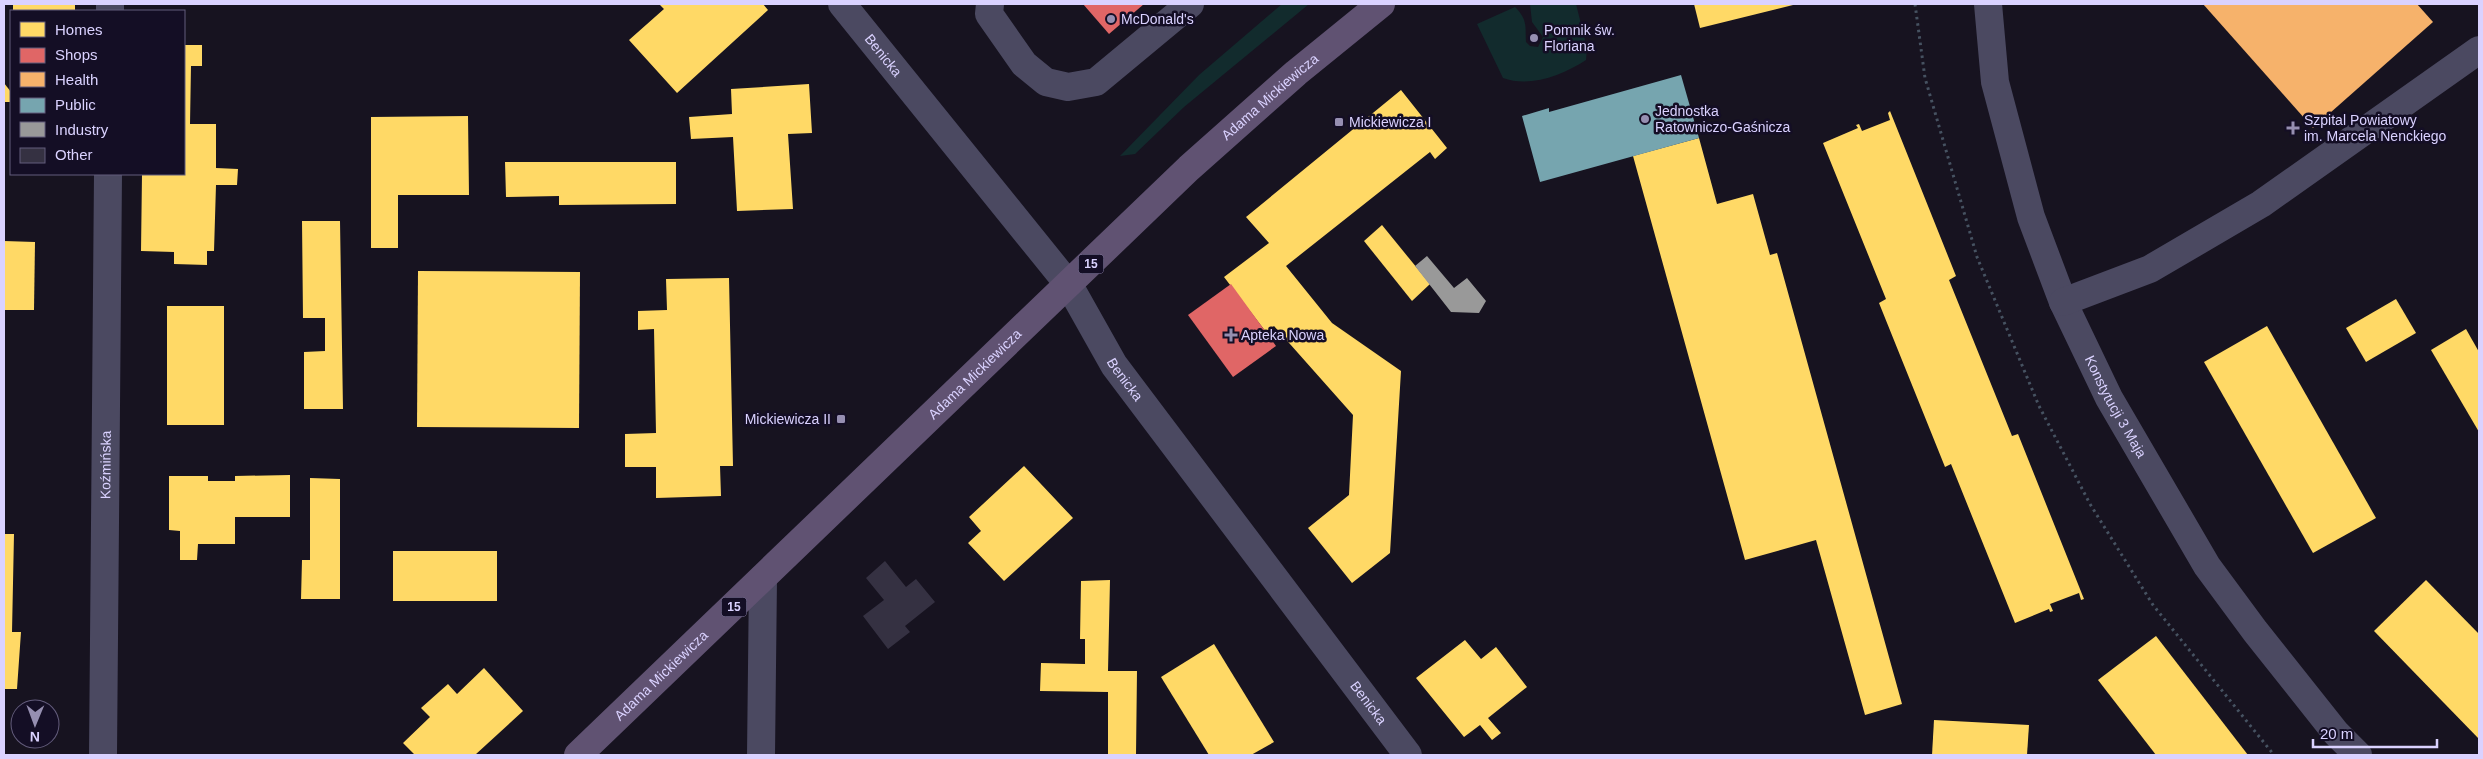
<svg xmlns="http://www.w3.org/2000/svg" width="2483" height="759" viewBox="0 0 2483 759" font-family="Arial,sans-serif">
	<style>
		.green { fill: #122b2d }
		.homes { fill: #ffd966 }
		.shops { fill: #e06666 }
		.health { fill: #f6b26b }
		.public { fill: #76a5af }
		.industry { fill: #999 }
		.building { fill: #353142 }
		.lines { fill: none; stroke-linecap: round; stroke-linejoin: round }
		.path { stroke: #465261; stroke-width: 3; stroke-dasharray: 2.5 4; stroke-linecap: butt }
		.minor { stroke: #4b4961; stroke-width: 28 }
		.major { stroke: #605272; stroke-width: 28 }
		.poi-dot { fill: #968fb1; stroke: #140e25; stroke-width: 2 }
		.labels { text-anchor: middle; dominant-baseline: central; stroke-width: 5; stroke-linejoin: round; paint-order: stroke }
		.shield { fill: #140e25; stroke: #9f97be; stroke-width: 1 }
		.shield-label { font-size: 12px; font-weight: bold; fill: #dad2ff }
		.poi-label { font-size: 14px; fill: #dad2ff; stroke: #140e25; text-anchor: start }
		.street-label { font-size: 14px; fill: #dad2ff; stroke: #140e25 }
	</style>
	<rect width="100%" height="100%" fill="#171320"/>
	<!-- green -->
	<g class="green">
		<path d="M1282,4H1309L1184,107L1135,154L1120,156L1199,75Z"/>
		<path d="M1530,4H1576L1587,48L1586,60C1563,75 1530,88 1503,78L1477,24L1515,7C1528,20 1525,26 1526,42L1530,46L1538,47L1543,37L1532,22Z"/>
	</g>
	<!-- homes -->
	<g class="homes">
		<rect x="13" y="4" width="62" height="7"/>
		<path d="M659,4H763L768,10L677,93L629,40L664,9Z"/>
		<path d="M1694,4H1797L1700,28Z"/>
		<path d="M184,45H202V66H191L190,124H216V168L238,169L237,185H216L214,251H207V265L174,264V252L141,251L142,174H184Z"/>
		<path d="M4,83L11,92V102H4Z"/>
		<path d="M809,84L812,133L788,134L793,209L737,211L733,137L691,139L689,117L732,114L731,89Z"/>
		<path d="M1401,90L1447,148L1435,159L1430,152L1286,266L1332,323L1401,371L1390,553L1352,583L1308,528L1349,495L1353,415L1274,326L1266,332L1224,277L1269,243L1246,217Z"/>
		<path d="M1890,111L1956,276L1949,280L2012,436L2018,434L2084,599L2081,600L2079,593L2050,604L2053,611L2050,612L2049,609L2015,623L1951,464L1945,467L1879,303L1886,299L1823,143L1858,128L1856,125L1859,124L1862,131L1890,120L1888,113Z"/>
		<path d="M468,116L469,195H398V248H371V117Z"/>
		<path d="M1699,138L1717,204L1753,194L1770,255L1777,253L1902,704L1865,715L1816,540L1745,560L1633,156Z"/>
		<path d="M505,162H676V204L559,205V196L506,197Z"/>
		<path d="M302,221H340L343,409H304V352L325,351V318H303Z"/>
		<path d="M1382,225L1430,284L1412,301L1364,241Z"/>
		<path d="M4,241L35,242L34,310H4Z"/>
		<path d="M418,271L580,272L579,428L417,427Z"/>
		<path d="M729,278L733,466H720L721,496L656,498V467H625V434L656,433L654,329L638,330V311L667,310L666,279Z"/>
		<path d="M2396,299L2416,333L2366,362L2346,328Z"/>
		<rect x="167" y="306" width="57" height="119"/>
		<path d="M2267,326L2376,518L2313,553L2204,362Z"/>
		<path d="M2466,329L2479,352V432L2431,350Z"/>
		<path d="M1024,466L1073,518L1004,581L968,543L981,531L969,517Z"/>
		<path d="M290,475V517H235V544H198L197,560H180V531L169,530V476H208V481H235V476Z"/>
		<path d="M310,478L340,479V599H301L302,560H310Z"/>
		<path d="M4,534H14L12,632H21L17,689H4Z"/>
		<rect x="393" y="551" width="104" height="50"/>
		<path d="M1110,580L1108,671H1137L1136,755H1108V692L1040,691L1041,663L1085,664V639H1080L1081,581Z"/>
		<path d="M2426,580L2479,634V739L2374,631Z"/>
		<path d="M2156,636L2248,755H2156L2098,680Z"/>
		<path d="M1465,640L1481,659L1496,647L1527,687L1488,718L1501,733L1492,740L1480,725L1464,737L1416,678Z"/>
		<path d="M1214,644L1274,742L1251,755H1209L1161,677Z"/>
		<path d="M484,668L523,711L475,755H415L403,743L430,717L421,708L448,684L457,694Z"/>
		<path d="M1934,720L2029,725L2027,755H1932Z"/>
	</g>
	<!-- shops -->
	<g class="shops">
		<path d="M1083,4H1144L1109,34Z"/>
		<path d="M1231,284L1276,346L1233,377L1188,315Z"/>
	</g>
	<!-- health -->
	<path class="health" d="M2203,4H2417L2433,22L2313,128Z"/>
	<!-- public -->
	<path class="public" d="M1681,75L1699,138L1540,182L1522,116L1549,108V112Z"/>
	<!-- industry -->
	<path class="industry" d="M1427,256L1454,288L1467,278L1486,301L1479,313L1451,312L1415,266Z"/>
	<!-- building -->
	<path class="building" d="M885,561L906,587L916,579L935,602L905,626L910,632L888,649L863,616L884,600L866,578Z"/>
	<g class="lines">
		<!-- path -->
		<path class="path" d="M1915,4L1925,78L1977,257L2039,406L2090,504L2153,605L2274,755"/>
		<!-- minor -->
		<g class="minor">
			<path id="s1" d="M842,4L1069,285L1114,365L1408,755"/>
			<path d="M990,4L989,14L1024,64L1046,82L1068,87L1096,82L1190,4"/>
			<path id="s2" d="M1988,4L1995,82L2031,217L2063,302L2109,398L2207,566L2255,631L2336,733L2358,755"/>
			<path d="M110,11V4"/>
			<path d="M2063,302L2150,269L2261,204L2479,50"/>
			<path id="s3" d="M103,755L108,174"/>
			<path d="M761,755L763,578"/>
		</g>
		<!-- major -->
		<path class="major" id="s4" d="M578,755L1189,168L1296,73L1381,4"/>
	</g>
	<!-- markers -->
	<g class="poi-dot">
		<circle cx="1111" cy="19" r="5"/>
		<circle cx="1534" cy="38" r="5"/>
		<circle cx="1645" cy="119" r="5"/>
		<rect x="1334" y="117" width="10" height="10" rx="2.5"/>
		<path d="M2290.5 120.5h5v5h5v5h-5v5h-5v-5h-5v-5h5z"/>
		<path d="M1228.5 327.5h5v5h5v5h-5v5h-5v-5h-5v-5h5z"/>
		<rect x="836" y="414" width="10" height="10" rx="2.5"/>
	</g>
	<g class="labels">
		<!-- shield labels -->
		<g class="shield">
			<rect x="1078.5" y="254.5" width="25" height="19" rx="4"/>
			<rect x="721.5" y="597.5" width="25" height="19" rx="4"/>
		</g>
		<g class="shield-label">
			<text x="1091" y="264">15</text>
			<text x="734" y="607">15</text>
		</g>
		<!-- poi labels -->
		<g class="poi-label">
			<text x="1121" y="19">McDonald's</text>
			<text x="1544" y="30">Pomnik św.<tspan x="1544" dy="16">Floriana</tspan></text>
			<text x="1655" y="111">Jednostka<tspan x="1655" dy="16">Ratowniczo-Gaśnicza</tspan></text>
			<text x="2304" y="120">Szpital Powiatowy<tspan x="2304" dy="16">im. Marcela Nenckiego</tspan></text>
			<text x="1349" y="122">Mickiewicza I</text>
			<text x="1241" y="335">Apteka Nowa</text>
			<text x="831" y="419" text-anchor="end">Mickiewicza II</text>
		</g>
		<!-- street labels -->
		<g class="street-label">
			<text stroke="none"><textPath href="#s1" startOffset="66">Benicka</textPath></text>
			<text stroke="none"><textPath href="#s4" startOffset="955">Adama Mickiewicza</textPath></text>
			<text stroke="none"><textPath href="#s4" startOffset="550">Adama Mickiewicza</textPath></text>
			<text stroke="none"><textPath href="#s1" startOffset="471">Benicka</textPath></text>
			<text stroke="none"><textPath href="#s2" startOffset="426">Konstytucji 3 Maja</textPath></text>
			<text stroke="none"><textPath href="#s3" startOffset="290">Koźmińska</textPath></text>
			<text stroke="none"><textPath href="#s4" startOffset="115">Adama Mickiewicza</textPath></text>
			<text stroke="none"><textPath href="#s1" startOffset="876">Benicka</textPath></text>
		</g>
	</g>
	<!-- border -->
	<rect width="2483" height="759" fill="none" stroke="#dad2ff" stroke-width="10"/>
	<!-- legend -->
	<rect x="10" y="10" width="175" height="165" fill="#140e25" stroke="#635c7c"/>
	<rect x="20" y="22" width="25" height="15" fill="#ffd966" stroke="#635c7c"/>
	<text x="55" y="35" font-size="15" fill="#dad2ff">Homes</text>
	<rect x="20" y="48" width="25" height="15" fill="#e06666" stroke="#635c7c"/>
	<text x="55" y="60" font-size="15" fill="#dad2ff">Shops</text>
	<rect x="20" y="72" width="25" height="15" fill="#f6b26b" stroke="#635c7c"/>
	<text x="55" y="85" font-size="15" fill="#dad2ff">Health</text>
	<rect x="20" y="98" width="25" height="15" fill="#76a5af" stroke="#635c7c"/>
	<text x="55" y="110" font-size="15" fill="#dad2ff">Public</text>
	<rect x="20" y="122" width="25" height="15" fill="#999999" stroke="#635c7c"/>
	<text x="55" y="135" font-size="15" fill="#dad2ff">Industry</text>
	<rect x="20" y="148" width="25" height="15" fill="#353142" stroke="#635c7c"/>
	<text x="55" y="160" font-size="15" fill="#dad2ff">Other</text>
	<!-- north arrow -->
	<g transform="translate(35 724) rotate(181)"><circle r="24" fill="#140e25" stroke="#635c7c"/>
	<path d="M0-4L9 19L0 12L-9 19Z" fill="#968fb1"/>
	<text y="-8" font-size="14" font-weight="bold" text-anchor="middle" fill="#dad2ff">N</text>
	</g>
	<!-- scale -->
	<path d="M2313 739v8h124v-8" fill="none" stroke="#dad2ff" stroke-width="2.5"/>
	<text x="2320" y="739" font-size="15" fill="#dad2ff" stroke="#140e25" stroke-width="4" paint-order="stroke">20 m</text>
</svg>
